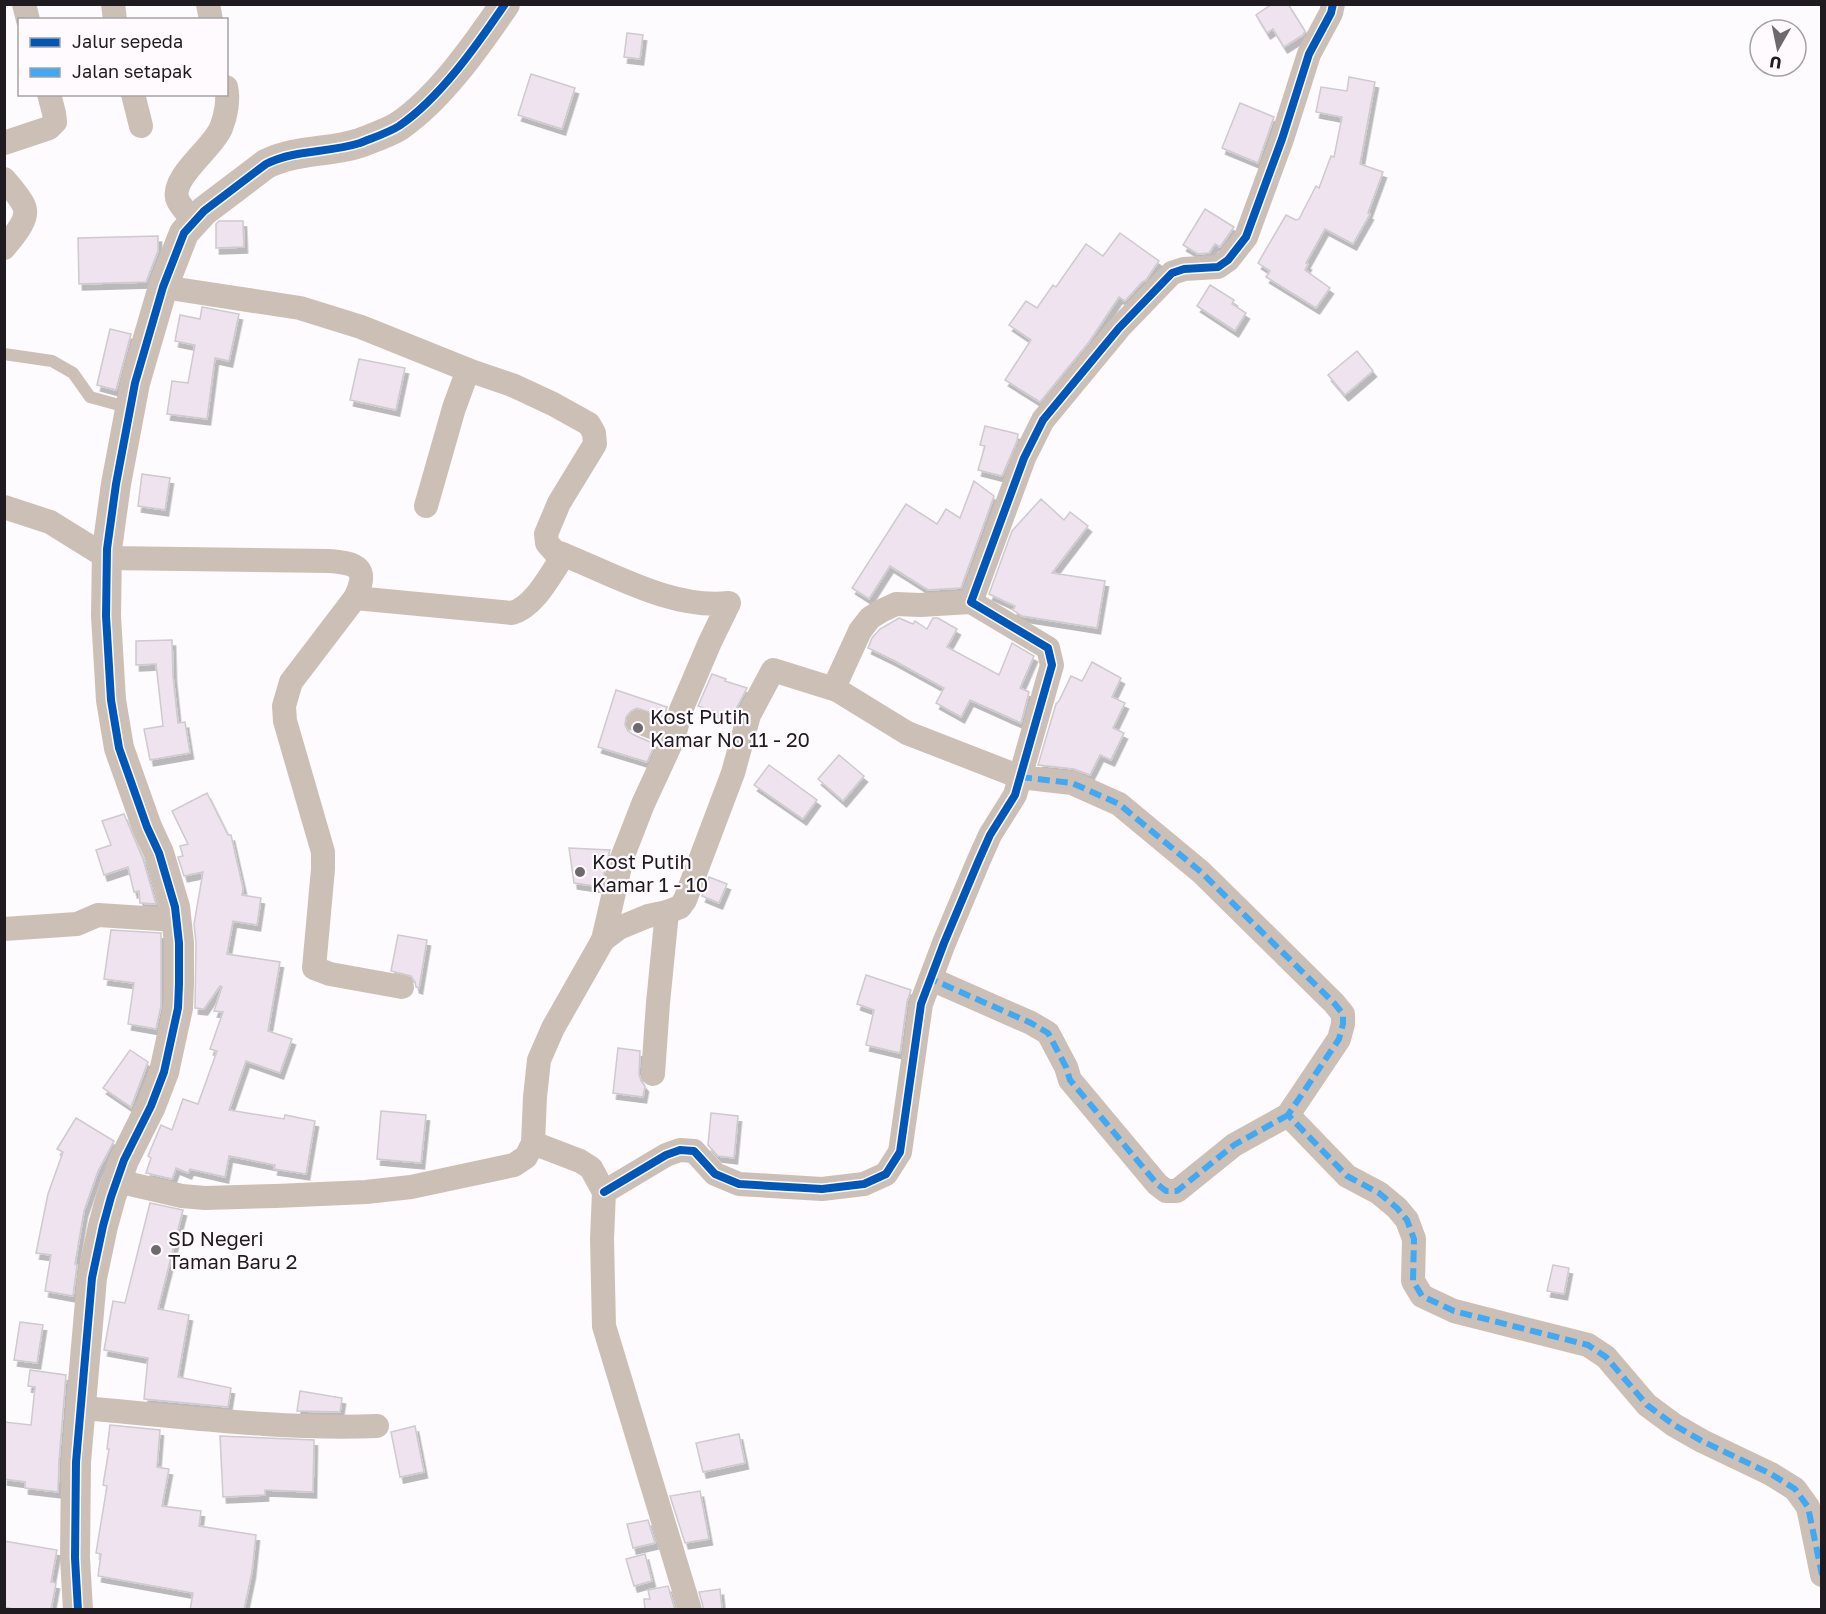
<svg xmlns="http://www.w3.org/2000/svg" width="1826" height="1614" viewBox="0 0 1826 1614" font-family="'Golos Text',sans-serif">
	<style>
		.building { fill: #eee3ee; stroke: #cecace; stroke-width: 1.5; filter: url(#shadow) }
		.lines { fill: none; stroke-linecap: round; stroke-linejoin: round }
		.service { stroke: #ccbfb6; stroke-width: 12 }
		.minor { stroke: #ccbfb6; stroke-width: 24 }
		.tertiary { stroke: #ccbfb6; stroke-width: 30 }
		.quiet { stroke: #3fa9f5; stroke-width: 6; stroke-dasharray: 12 6; stroke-linecap: butt }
		.cycleway-casing { stroke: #fefafe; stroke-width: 11 }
		.cycleway { stroke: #0057b8; stroke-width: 8 }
		.poi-dot { fill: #6d696d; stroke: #fefafe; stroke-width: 2 }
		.labels { text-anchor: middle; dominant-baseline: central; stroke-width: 4.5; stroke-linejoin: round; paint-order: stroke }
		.poi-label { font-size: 20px; fill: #201b20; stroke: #fefafe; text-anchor: start }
	</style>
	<defs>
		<filter id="shadow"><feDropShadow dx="3.5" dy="6" stdDeviation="0" flood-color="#0004"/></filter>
	</defs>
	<rect width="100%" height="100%" fill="#fdfbfd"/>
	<!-- building -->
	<g class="building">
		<path d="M1272,4H1288L1305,31L1303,35L1284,47L1273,29L1267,33L1256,15Z"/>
		<path d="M627,33L643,35L640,59L624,57Z"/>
		<path d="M531,74L575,88L562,129L518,115Z"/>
		<path d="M1349,77L1375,82L1360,164L1383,172L1368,213L1370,214L1353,244L1325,229L1306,263L1308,264L1305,270L1330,288L1316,308L1266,277L1270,271L1258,263L1286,215L1296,220L1299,219L1316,186L1319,188L1331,156L1334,157L1342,117L1316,112L1321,87L1347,91Z"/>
		<path d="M1240,103L1274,117L1258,163L1222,148Z"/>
		<path d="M1205,209L1234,227L1220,247L1215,244L1209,253L1198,254L1183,245Z"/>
		<path d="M219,221H243L244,247L216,248V224Z"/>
		<path d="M1120,233L1159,261L1146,280L1142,282L1125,301L1119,297L1089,342L1040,402L1005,380L1031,340L1009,325L1026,301L1037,308L1053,285L1056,287L1086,244L1103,256Z"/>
		<path d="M158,236V251L146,282L79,284L78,238Z"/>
		<path d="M1210,285L1234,300L1232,304L1246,313L1235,331L1197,306Z"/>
		<path d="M202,307L239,314L229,361L215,358L207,419L167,414L172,381L188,383L195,345L175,341L180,315L200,319Z"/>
		<path d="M110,329L131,334L116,390L97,385Z"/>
		<path d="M1357,351L1373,371L1345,395L1328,375Z"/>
		<path d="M359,359L405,368L396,410L350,400Z"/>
		<path d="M985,426L1018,434L1017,441L1002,476L978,470L985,446L980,445Z"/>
		<path d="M142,474L170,478L165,510L138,506Z"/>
		<path d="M974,481L994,496L961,588L928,590L890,566L869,599L852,588L906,504L937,524L946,509L960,518Z"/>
		<path d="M1041,499L1064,520L1070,512L1088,526L1052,573L1105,581L1097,628L1022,616L1013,610L1015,606L989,594L1012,531Z"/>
		<path d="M899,618L913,624L915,621L927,629L933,618H938L957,629L947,647L999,675L1012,643L1034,656L1020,688L1029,692L1021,723L970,700L961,717L936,703L944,688L893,660L868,648L872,638L880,629Z"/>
		<path d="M172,640L173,676L178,723L185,722L190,753L150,760L144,729L163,726L156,664L136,665V641Z"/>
		<path d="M1092,662L1121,678L1112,697L1125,703L1113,728L1124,733L1111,760L1100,755L1090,775L1074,769L1038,765L1056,704L1059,701L1071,676L1082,681Z"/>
		<path d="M712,674L726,679L725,681L747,688L736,709L733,720L718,715L719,713L698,706Z"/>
		<path d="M616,690L667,707L664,717L637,708L631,711L626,717L625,725L628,731L634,735L655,744L647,762L598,747Z"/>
		<path d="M839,755L864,776L843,801L818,779Z"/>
		<path d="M769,765L817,800L803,819L754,785Z"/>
		<path d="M207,793L228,835H231L243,888L242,895L261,898L257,925L233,921L227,954L280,962L268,1031L292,1039L280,1073L246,1061L229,1110L284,1119L285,1115L315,1121L306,1174L274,1169L275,1165L229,1156L225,1177L190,1169L188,1173L176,1168L172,1179L146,1173L151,1158L148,1156L161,1125L172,1130L183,1099L198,1104L217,1051L210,1049L223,1012L214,1011L222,987L220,986L204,1009L195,1008L196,943L194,924L203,872L184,876L178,857L183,856L180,846L188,844L172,811Z"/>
		<path d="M124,814L143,859L156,904L140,903L139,891L134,892L128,867L104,875L96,850L111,845L102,821Z"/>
		<path d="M569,848L610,850L601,887L574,883Z"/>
		<path d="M709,877L727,884L719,903L702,896Z"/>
		<path d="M111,930L161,933V1006L156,1029L128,1024L134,983L104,979Z"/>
		<path d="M398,935L427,940L419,988L416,987L415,982L411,976L391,971Z"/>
		<path d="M866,975L911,990L907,1002L900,1053L866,1045L874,1010L857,1004Z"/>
		<path d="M618,1048L640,1051L639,1074L641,1081L645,1086L643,1097L613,1093Z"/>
		<path d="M130,1050L148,1062L131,1107L103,1088Z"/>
		<path d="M381,1111L426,1115L421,1163L377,1159Z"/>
		<path d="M711,1113L738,1116L734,1158L718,1156L708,1145Z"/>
		<path d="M76,1118L114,1141L98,1171L84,1211L75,1264L77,1265L73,1296L45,1291L51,1255L36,1253L48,1194L63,1152L57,1149Z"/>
		<path d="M150,1203L183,1210L158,1309L189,1315L178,1377L231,1388L228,1407L144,1399L148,1358L104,1350L113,1301L125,1303Z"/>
		<path d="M1553,1265L1569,1268L1564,1294L1547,1291Z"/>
		<path d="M20,1322L43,1325L37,1363L14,1360Z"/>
		<path d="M30,1370L66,1375L59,1461L58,1492L25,1488V1482L4,1479V1422L31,1425L35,1387L28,1386Z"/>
		<path d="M300,1391L342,1398L340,1412L297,1411Z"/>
		<path d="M110,1425L160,1430L157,1467L169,1469L162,1506L201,1511L199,1526L256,1535L252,1572L244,1610H190L193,1593L98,1576L101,1554L96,1553L107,1486L103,1485L109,1449H107Z"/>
		<path d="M415,1426L424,1472L400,1477L391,1432Z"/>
		<path d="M739,1434L745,1463L703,1472L696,1443Z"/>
		<path d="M220,1436L314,1440L313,1492L265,1490V1495L223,1497Z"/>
		<path d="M700,1491L709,1539L685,1543L670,1496Z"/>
		<path d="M648,1520L655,1543L633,1548L627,1524Z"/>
		<path d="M4,1541L57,1550L51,1582L56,1583L51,1610H18L4,1607Z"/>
		<path d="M645,1554L652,1581L634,1586L626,1559Z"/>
		<path d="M668,1586L675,1610H645L644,1599H650L648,1590Z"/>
		<path d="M720,1589L722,1610H704L699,1592Z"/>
	</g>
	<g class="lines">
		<!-- service -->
		<path class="service" d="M4,354L52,361L73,373L90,397L130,408"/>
		<!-- minor -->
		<g class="minor">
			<path d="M24,4L28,20"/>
			<path d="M113,4L115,20"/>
			<path d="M208,4L211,20"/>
			<path d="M133,94L141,126"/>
			<path d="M4,143L49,128L55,122L54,113L49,94"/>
			<path d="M4,179C11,187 20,197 24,206C30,219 12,238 4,248"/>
			<path d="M194,221C189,214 179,206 177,198C172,176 213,148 221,128C226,116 229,99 226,87"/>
			<path d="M163,287L300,308L361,327L468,370L454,408L426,506"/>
			<path d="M468,370L512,385L553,404L589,424L594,433L595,444L559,503L546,534L547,543L554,551C608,571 670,610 729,603L710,642L681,710L673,739L643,804L622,858L603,940"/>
			<path d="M4,507L50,522L108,558L329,561C357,563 370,568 355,598L291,682L284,706L285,721L323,852V869L314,968L330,974L402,987"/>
			<path d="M355,598L512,613C535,607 551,573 564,555"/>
			<path d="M837,690L907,733L1020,777L1072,783L1119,804L1201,872L1334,1003L1343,1014V1024L1339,1039L1288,1115L1347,1176L1379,1193L1397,1208L1407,1220L1414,1239L1413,1281L1422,1296L1454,1311L1588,1345L1606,1357L1647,1405L1674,1425L1702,1441L1771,1474L1795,1489L1808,1507L1822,1575"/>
			<path d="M639,722L662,731L673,739"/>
			<path d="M4,929L77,924L98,915L176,920"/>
			<path d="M931,979L1031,1023L1048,1033L1066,1067L1070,1080L1157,1184L1166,1191H1177L1234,1145L1288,1115"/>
			<path d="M653,1074L658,1003L667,912"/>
			<path d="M533,1143L580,1161L591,1168L604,1192L602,1239L604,1326L690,1610"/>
			<path d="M117,1181L182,1196L205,1198L276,1196L366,1192L411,1187L514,1165L526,1157L533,1143L535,1097L539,1060L553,1028L603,940L619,928L648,916L667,912L680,907L685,900L733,773L749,715L773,670L837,690V681L860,631L870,618L881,611L896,604L920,605L971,602"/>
			<path d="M604,1192L666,1155L680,1150L694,1151L715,1174L739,1184L822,1189L864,1184L886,1174L900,1152L921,1004L944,943L978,862L990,835L1015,795L1052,665L1048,648L971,602L1024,458L1043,420L1119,328L1172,273L1184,269L1218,267L1228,260L1246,237L1282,139L1309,54L1331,13L1333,4"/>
			<path d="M82,1408C178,1416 281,1430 377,1426"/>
		</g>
		<!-- tertiary -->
		<path class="tertiary" d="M78,1610L75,1558L76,1462L92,1278L103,1226L111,1197L124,1160L151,1106L164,1072L178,1008L179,984V943L175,907L159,853L147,827L119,748L111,700L106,616L107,549L116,484L135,383L163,287L184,233L204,211L266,164C296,149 329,153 360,143C372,138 388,133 399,126C440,98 477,45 505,4"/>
		<!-- quiet -->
		<g class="quiet">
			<path d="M1020,777L1072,783L1119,804L1201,872L1334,1003L1343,1014V1024L1339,1039L1288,1115L1347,1176L1379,1193L1397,1208L1407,1220L1414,1239L1413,1281L1422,1296L1454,1311L1588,1345L1606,1357L1647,1405L1674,1425L1702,1441L1771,1474L1795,1489L1808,1507L1822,1575"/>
			<path d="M929,984L931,979L1031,1023L1048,1033L1066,1067L1070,1080L1157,1184L1166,1191H1177L1234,1145L1288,1115"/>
		</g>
		<!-- cycleway casing -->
		<g class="cycleway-casing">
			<g id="cycleway">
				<path d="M604,1192L666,1155L680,1150L694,1151L715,1174L739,1184L822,1189L864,1184L886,1174L900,1152L921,1004L944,943L978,862L990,835L1015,795L1052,665L1048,648L971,602L1024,458L1043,420L1119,328L1172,273L1184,269L1218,267L1228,260L1246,237L1282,139L1309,54L1331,13L1333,4"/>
				<path d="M78,1610L75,1558L76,1462L92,1278L103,1226L111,1197L124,1160L151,1106L164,1072L178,1008L179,984V943L175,907L159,853L147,827L119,748L111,700L106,616L107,549L116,484L135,383L163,287L184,233L204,211L266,164C296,149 329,153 360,143C372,138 388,133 399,126C440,98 477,45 505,4"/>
			</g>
		</g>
		<!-- cycleway -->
		<use href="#cycleway" class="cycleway"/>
	</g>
	<!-- markers -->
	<g class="poi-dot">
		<circle cx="638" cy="728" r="6"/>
		<circle cx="580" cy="872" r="6"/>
		<circle cx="156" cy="1250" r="6"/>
	</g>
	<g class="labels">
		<!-- poi labels -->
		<g class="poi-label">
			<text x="650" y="716">Kost Putih<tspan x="650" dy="23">Kamar No 11 - 20</tspan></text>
			<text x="592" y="861">Kost Putih<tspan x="592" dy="23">Kamar 1 - 10</tspan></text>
			<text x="168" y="1238">SD Negeri<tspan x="168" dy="23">Taman Baru 2</tspan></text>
		</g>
	</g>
	<!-- border -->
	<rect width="1826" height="1614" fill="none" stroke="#201b20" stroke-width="12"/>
	<!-- legend -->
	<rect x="18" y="18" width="210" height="78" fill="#fefafe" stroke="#a5a1a5" stroke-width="1.5"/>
	<rect x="30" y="38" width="30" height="9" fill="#0057b8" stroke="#a5a1a5" stroke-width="1.5"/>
	<text x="72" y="48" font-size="18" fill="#201b20">Jalur sepeda</text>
	<rect x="30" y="68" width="30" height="9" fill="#3fa9f5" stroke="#a5a1a5" stroke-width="1.5"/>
	<text x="72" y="78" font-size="18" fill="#201b20">Jalan setapak</text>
	<!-- north arrow -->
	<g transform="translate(1778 48) rotate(189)"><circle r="28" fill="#fefafe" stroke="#a5a1a5" stroke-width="1.5"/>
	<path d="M0-4.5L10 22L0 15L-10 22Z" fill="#6d696d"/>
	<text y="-9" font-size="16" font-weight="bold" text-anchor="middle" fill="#201b20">U</text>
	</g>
</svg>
